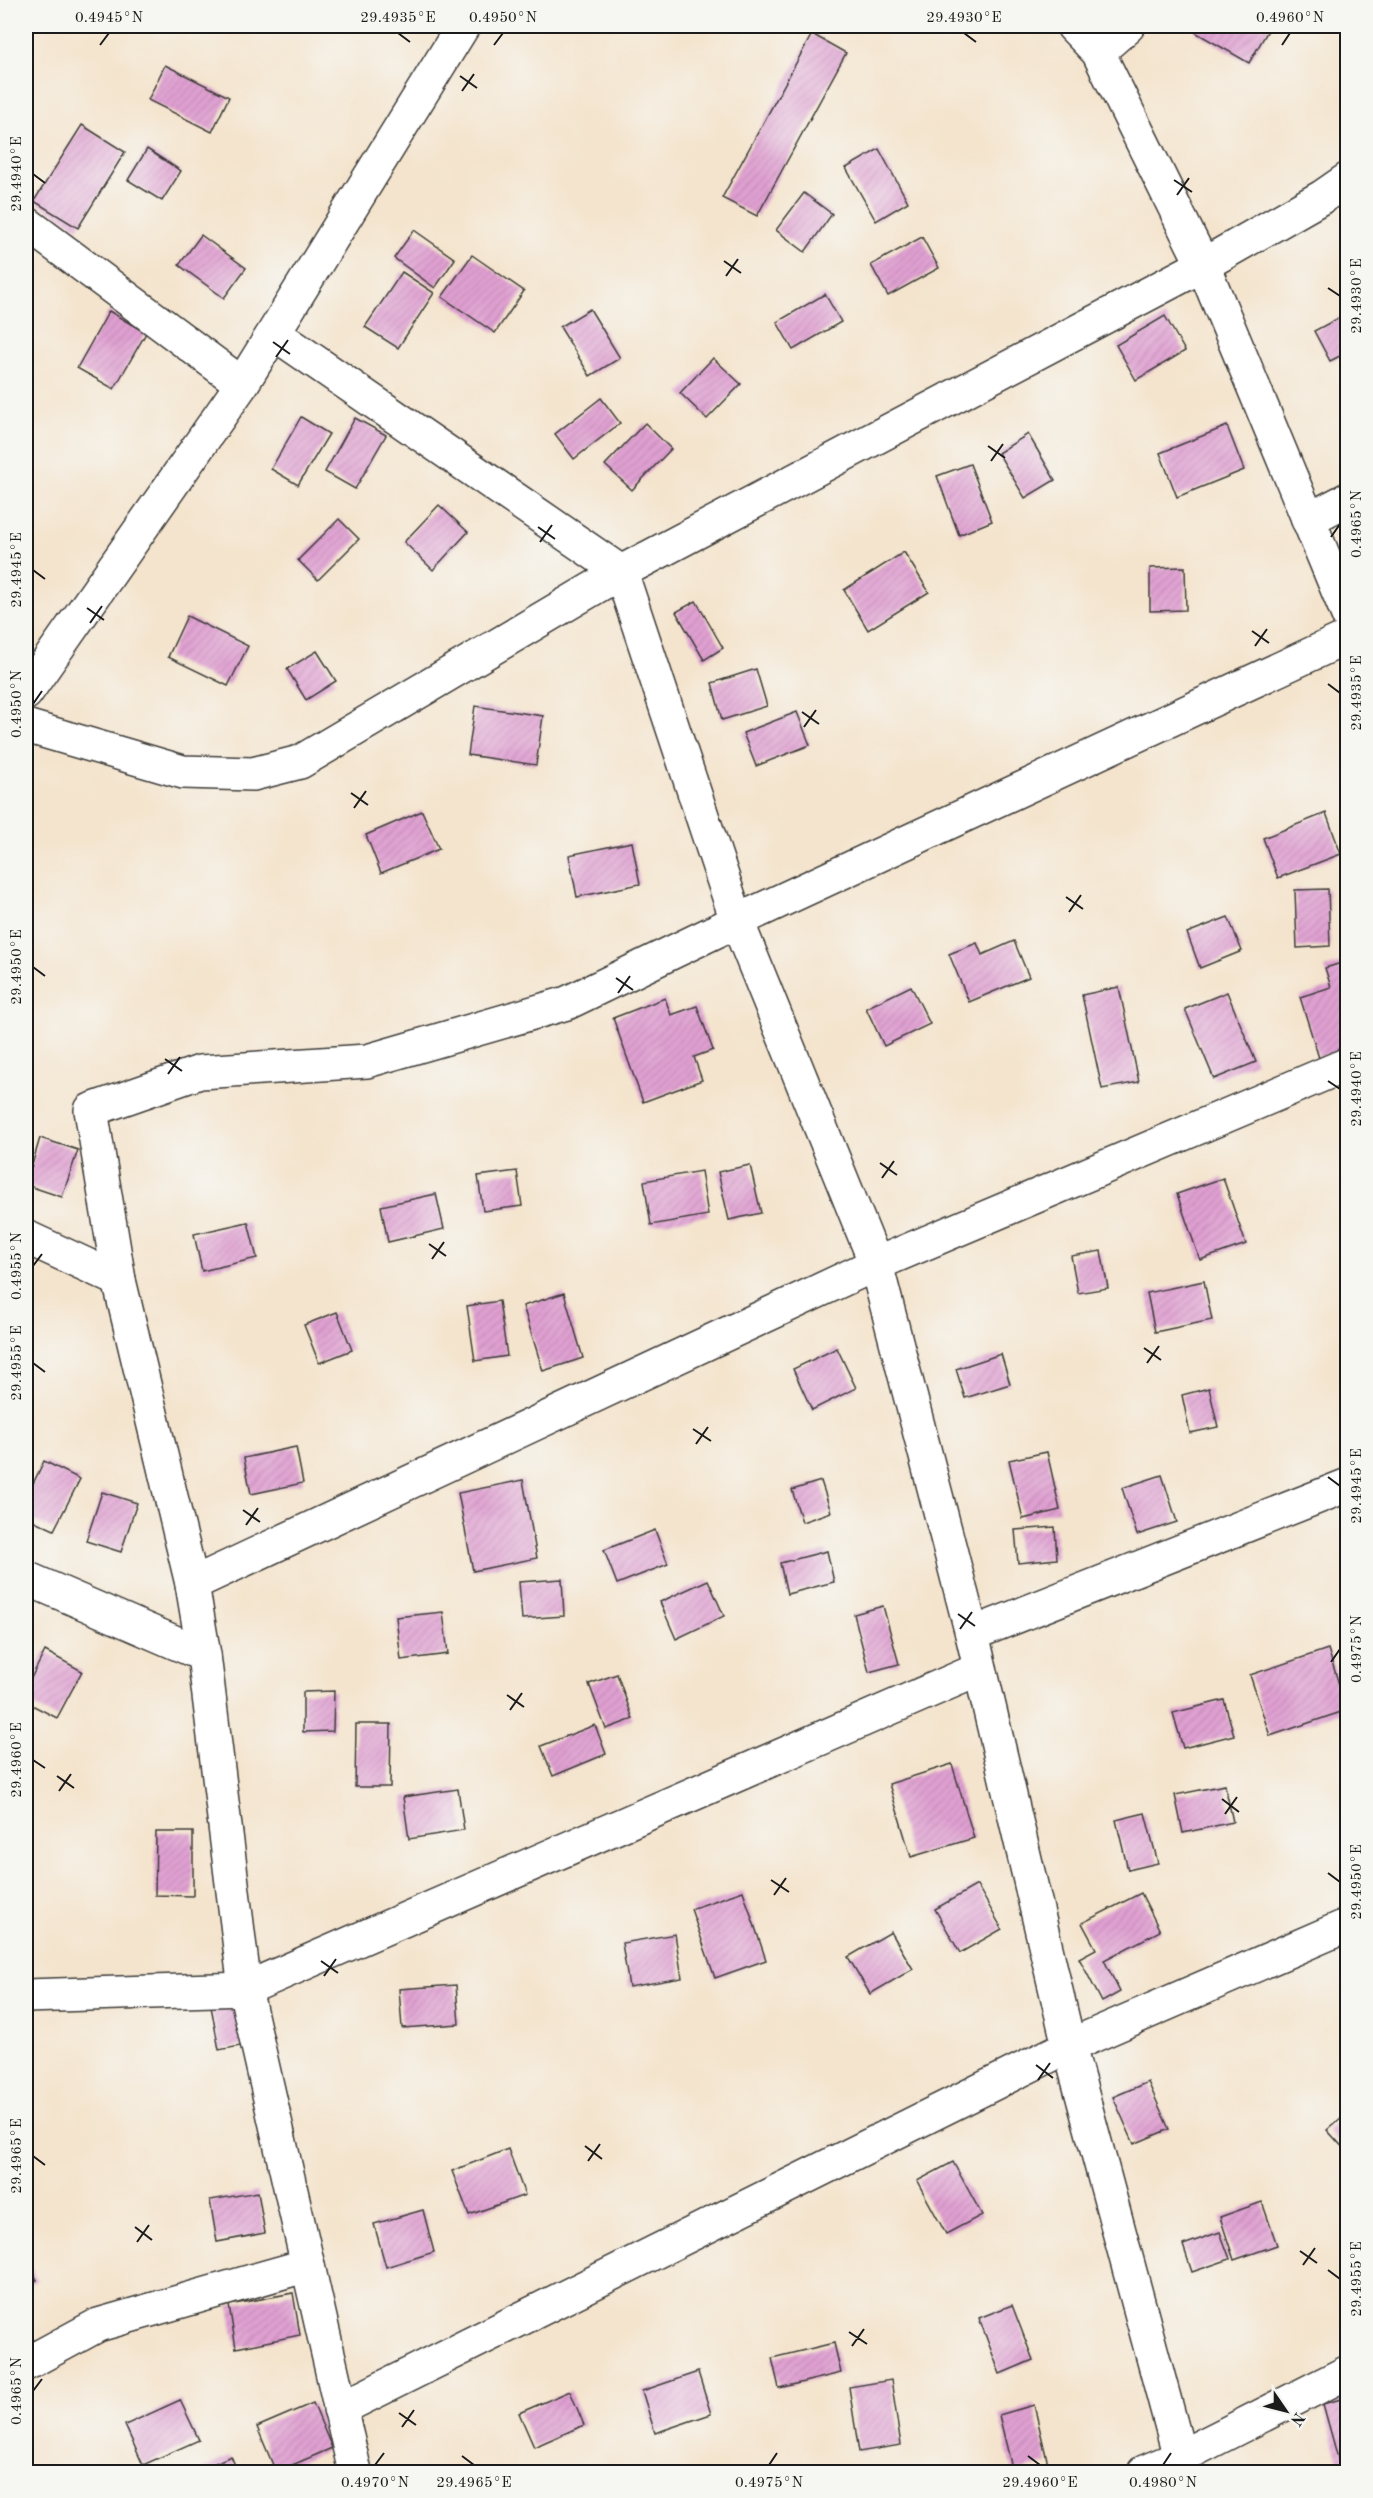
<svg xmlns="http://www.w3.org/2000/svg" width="1373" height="2498" viewBox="0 0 1373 2498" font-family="'Old Standard TT',serif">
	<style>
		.building { fill: url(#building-hatch) }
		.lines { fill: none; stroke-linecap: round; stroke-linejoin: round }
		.minor-casing { stroke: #3c3a37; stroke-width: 36 }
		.minor { stroke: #fff; stroke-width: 33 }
		.ticks { fill: none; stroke: #1c1c1c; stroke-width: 2 }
		.neatline { fill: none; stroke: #1c1c1c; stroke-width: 2 }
		.ticks-label { font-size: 15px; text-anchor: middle; fill: #1c1c1c }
	</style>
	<defs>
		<pattern id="building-hatch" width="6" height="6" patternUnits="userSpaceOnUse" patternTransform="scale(1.5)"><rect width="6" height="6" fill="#e0a0d2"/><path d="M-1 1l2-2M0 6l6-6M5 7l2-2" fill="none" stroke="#c089b4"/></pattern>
	</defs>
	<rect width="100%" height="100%" fill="#f6f6f2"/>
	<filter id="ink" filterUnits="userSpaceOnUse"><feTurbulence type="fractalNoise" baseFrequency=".0167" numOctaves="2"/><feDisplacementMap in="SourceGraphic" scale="12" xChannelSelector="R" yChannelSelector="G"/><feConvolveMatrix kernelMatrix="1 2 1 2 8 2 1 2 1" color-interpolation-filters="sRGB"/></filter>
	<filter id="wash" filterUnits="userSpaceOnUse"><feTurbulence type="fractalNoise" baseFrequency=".008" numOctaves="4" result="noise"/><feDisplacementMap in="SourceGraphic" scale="24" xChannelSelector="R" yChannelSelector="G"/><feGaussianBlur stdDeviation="1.35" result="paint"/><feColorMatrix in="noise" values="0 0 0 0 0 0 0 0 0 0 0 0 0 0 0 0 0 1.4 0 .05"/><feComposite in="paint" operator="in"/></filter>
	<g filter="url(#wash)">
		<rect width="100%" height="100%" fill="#f4e4cd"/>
		<g id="blocks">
			<!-- building -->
			<g class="building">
				<path d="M1199,26H1266L1270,27L1249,63L1195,32Z"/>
				<path d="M812,34L846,53L757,216L722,198Z"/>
				<path d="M165,65L229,97L212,132L148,100Z"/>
				<path d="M82,125L125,152L78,228L34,201Z"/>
				<path d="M147,149L181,171L162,201L128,180Z"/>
				<path d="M879,149L908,202L876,221L846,168Z"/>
				<path d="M804,193L832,214L805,252L776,230Z"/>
				<path d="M414,230L455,259L435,288L394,258Z"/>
				<path d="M201,235L246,268L224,298L179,265Z"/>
				<path d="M922,237L939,268L888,296L871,265Z"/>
				<path d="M472,255L524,291L495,333L442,297Z"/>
				<path d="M402,272L434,293L398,348L365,327Z"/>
				<path d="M825,294L841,322L793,350L777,322Z"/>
				<path d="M590,309L620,358L590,376L560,327Z"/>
				<path d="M109,311L146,333L114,389L77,368Z"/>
				<path d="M1348,313V352L1330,361L1314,331Z"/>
				<path d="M1165,316L1185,351L1136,380L1116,345Z"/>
				<path d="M713,358L741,384L707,419L680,393Z"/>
				<path d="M601,398L620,423L574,459L555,434Z"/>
				<path d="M301,417L329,434L298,485L271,469Z"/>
				<path d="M355,418L386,435L355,489L325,472Z"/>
				<path d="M645,423L671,449L632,490L605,465Z"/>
				<path d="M1227,426L1244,470L1177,497L1160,453Z"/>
				<path d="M1028,434L1055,480L1025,498L998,453Z"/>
				<path d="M970,464L992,521L959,535L937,476Z"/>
				<path d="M439,505L468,532L433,570L404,542Z"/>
				<path d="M339,519L359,539L318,580L298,560Z"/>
				<path d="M904,552L929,592L868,630L844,590Z"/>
				<path d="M1185,567L1186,610L1150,611V568Z"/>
				<path d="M696,601L723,648L704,660L676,612Z"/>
				<path d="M187,616L248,646L228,686L168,657Z"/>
				<path d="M317,651L336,681L306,700L287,669Z"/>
				<path d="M756,669L767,706L722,720L712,683Z"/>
				<path d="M475,706L543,716L536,765L468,755Z"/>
				<path d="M797,712L810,745L756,766L743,733Z"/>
				<path d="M422,811L439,849L381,873L366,835Z"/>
				<path d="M1326,813L1341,854L1278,878L1263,838Z"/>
				<path d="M632,842L640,884L577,897L569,855Z"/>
				<path d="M1328,889L1330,946L1297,948L1295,890Z"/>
				<path d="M1228,917L1242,951L1200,968L1187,933Z"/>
				<path d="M1014,941L1029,977L969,1002L949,954L977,943L982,955Z"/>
				<path d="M1348,961V1049L1319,1058L1300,997L1331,987L1325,968Z"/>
				<path d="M911,986L930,1024L884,1046L866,1008Z"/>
				<path d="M1119,987L1139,1082L1102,1089L1082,995Z"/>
				<path d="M1227,992L1256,1062L1214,1079L1185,1009Z"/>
				<path d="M665,998L671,1015L697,1006L713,1050L694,1057L702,1080L643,1102L613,1018Z"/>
				<path d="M40,1138L78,1150L62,1197L26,1185Z"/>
				<path d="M750,1165L761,1213L729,1220L718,1172Z"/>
				<path d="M517,1171L522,1206L483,1211L478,1176Z"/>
				<path d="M701,1171L708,1215L651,1225L644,1181Z"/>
				<path d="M1223,1178L1246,1244L1200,1260L1177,1194Z"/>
				<path d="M436,1194L444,1229L388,1242L381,1206Z"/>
				<path d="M248,1222L257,1258L202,1271L194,1234Z"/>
				<path d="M1101,1251L1108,1288L1078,1293L1071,1256Z"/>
				<path d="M1204,1281L1212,1320L1155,1332L1147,1293Z"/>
				<path d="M564,1293L583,1358L543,1371L523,1306Z"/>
				<path d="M499,1301L507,1356L475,1361L467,1306Z"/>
				<path d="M337,1312L352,1350L319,1363L304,1325Z"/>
				<path d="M837,1348L856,1388L812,1410L793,1369Z"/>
				<path d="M1001,1354L1010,1384L965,1398L956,1369Z"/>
				<path d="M1209,1388L1218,1427L1190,1433L1182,1395Z"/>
				<path d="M296,1447L303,1483L251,1494L244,1458Z"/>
				<path d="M1047,1452L1060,1510L1023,1519L1009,1460Z"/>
				<path d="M44,1461L80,1479L54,1530L26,1517V1498Z"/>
				<path d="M1162,1475L1177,1522L1137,1535L1122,1488Z"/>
				<path d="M523,1480L537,1558L473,1571L458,1493Z"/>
				<path d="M821,1481L831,1512L802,1522L792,1490Z"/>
				<path d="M102,1492L137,1503L121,1552L86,1541Z"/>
				<path d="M1055,1527L1057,1559L1018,1563L1015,1530Z"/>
				<path d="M655,1530L668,1564L617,1584L604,1550Z"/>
				<path d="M827,1551L834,1582L787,1594L780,1563Z"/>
				<path d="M562,1579L564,1616L522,1619L519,1582Z"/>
				<path d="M708,1580L724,1616L676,1639L660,1602Z"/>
				<path d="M883,1606L899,1664L869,1672L854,1614Z"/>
				<path d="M443,1612L448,1654L401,1660L396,1617Z"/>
				<path d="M1328,1649L1347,1710L1270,1736L1250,1675Z"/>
				<path d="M45,1651L82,1671L57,1718L26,1702V1688Z"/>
				<path d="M617,1674L633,1719L606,1729L589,1684Z"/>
				<path d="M334,1691L333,1731L303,1732V1692Z"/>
				<path d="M1224,1700L1234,1735L1183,1748L1173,1713Z"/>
				<path d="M356,1724H391L390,1787H355Z"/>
				<path d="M595,1725L606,1754L553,1776L541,1746Z"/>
				<path d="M952,1764L974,1838L911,1857L889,1784Z"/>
				<path d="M1225,1785L1233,1822L1183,1833L1175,1795Z"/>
				<path d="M458,1789L464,1830L409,1839L403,1797Z"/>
				<path d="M1145,1813L1158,1863L1128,1870L1116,1820Z"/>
				<path d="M156,1832H193V1896L155,1895Z"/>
				<path d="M977,1885L1002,1929L960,1953L935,1909Z"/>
				<path d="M743,1891L766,1960L715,1978L691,1909Z"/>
				<path d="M1141,1893L1160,1931L1104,1960L1120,1992L1102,2002L1079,1958L1096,1949L1082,1923Z"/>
				<path d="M891,1932L913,1969L870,1994L848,1957Z"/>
				<path d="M675,1934L682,1978L629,1987L622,1943Z"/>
				<path d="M456,1985L459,2024L402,2028L399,1989Z"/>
				<path d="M248,1988L257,2043L219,2050L209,1995Z"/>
				<path d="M1148,2082L1169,2129L1134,2144L1113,2097Z"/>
				<path d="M1348,2112V2153L1327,2130Z"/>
				<path d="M508,2149L525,2195L469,2215L452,2171Z"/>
				<path d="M953,2162L982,2215L946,2234L917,2181Z"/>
				<path d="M258,2192L265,2233L217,2242L210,2200Z"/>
				<path d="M1262,2202L1277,2245L1234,2260L1220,2217Z"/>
				<path d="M423,2210L434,2252L386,2267L374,2224Z"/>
				<path d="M1220,2232L1230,2259L1192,2272L1183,2245Z"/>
				<path d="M26,2259L37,2280L26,2286Z"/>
				<path d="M293,2293L300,2335L236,2348L229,2305Z"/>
				<path d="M1012,2305L1033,2360L1000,2374L979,2318Z"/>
				<path d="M834,2343L841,2373L779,2388L772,2358Z"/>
				<path d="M698,2372L711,2414L655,2433L642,2391Z"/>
				<path d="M891,2380L901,2445L859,2452L849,2387Z"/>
				<path d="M570,2391L584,2425L534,2447L519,2413Z"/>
				<path d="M1348,2397V2467L1341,2469L1323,2404Z"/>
				<path d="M180,2400L199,2440L143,2465L125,2425Z"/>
				<path d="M313,2403L332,2448L276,2472L257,2427Z"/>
				<path d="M1034,2405L1048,2464L1013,2472L999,2415Z"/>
				<path d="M231,2456L238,2472H195Z"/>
			</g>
		</g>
	</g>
	<g filter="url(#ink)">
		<use href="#blocks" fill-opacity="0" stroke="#3c3a37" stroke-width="1.5"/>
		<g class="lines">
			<!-- minor casing -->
			<g class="minor-casing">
				<g id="minor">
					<path d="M1073,26L1098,52L1203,265L1348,615"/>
					<path d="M1098,52L1128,26"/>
					<path d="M26,223L242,384"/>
					<path d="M275,334L621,572L737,921L876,1264L972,1634L1069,2046L1184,2472"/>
					<path d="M1308,520L1348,499"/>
					<path d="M26,693L242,384L463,26"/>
					<path d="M26,726L183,772L253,774L300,762L621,572L1203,265L1322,197L1348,179"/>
					<path d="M26,1237L119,1280"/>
					<path d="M26,1578L204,1655"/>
					<path d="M192,1584L876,1264L1348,1064"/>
					<path d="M972,1634L1348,1485"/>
					<path d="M26,1996L245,1989L980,1669"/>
					<path d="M26,2364L98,2325L308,2265"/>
					<path d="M340,2409L1069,2046L1348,1925"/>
					<path d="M355,2472L245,1989L204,1655L192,1584L119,1280L91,1110L200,1072L367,1061L567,1003L737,921L1348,637"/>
					<path d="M1144,2472L1180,2457L1348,2372"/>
				</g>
			</g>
			<!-- minor -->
			<use href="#minor" class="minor"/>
		</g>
	</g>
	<!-- ticks -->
	<path class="ticks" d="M398,33L410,42M964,33L976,42M100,45L109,33M494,45L503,33M1282,45L1290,33M460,76L477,88M462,91L474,74M33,174L45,183M1174,180L1192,192M1177,195L1189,178M724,261L741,273M726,276L738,259M1328,288L1340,296M273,342L290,354M276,357L288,340M988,446L1005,458M991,461L1003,444M538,527L555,539M1331,537L1340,524M540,542L552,525M33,570L45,579M87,608L104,620M90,623L102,606M1252,631L1269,643M1255,646L1267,629M1328,684L1340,693M33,704L42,691M802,712L819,724M804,727L816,710M351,793L368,805M354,808L366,791M1066,897L1083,909M1069,912L1081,895M33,967L45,976M616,978L633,990M618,993L630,976M165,1059L182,1071M168,1074L180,1057M1328,1081L1340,1089M880,1163L897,1175M882,1178L894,1161M429,1244L446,1256M432,1259L444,1242M33,1266L42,1254M1144,1348L1161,1360M33,1363L45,1372M1147,1363L1159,1346M693,1429L711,1441M696,1444L708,1427M1328,1477L1340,1486M243,1510L260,1522M246,1525L258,1508M958,1614L975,1626M960,1629L972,1612M1331,1662L1340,1649M507,1695L524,1707M510,1710L522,1693M33,1760L45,1768M57,1776L74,1788M59,1791L71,1774M1222,1799L1239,1812M1225,1814L1237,1797M1328,1873L1340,1882M771,1880L789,1892M774,1895L786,1878M321,1961L338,1973M324,1976L336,1959M1036,2065L1053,2078M1038,2080L1050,2063M585,2146L602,2159M33,2156L45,2165M588,2161L600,2144M135,2227L152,2240M137,2242L149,2225M1300,2251L1317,2263M1303,2265L1315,2248M1328,2270L1340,2279M849,2332L867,2344M852,2346L864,2329M33,2391L42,2379M399,2413L416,2425M402,2427L414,2410M462,2456L474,2465M1028,2456L1040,2465M375,2465L384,2453M769,2465L777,2453M1163,2465L1171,2453"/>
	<!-- margin -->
	<rect width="1373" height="2498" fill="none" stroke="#f6f6f2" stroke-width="66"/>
	<!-- north arrow -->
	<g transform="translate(1286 2411) rotate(125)" stroke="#f6f6f2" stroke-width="4.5" paint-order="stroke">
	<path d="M0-4.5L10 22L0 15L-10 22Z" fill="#1c1c1c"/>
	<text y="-9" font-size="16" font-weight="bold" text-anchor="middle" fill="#1c1c1c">N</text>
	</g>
	<rect x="33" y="33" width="1307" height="2432" class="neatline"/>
	<g class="ticks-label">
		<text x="109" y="22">0.4945°N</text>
		<text x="398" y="22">29.4935°E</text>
		<text x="503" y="22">0.4950°N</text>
		<text x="964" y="22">29.4930°E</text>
		<text x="1290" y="22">0.4960°N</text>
		<text transform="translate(16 174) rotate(-90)" y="5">29.4940°E</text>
		<text transform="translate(1356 296) rotate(-90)" y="5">29.4930°E</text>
		<text transform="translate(1356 524) rotate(-90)" y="5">0.4965°N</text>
		<text transform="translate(16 570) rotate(-90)" y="5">29.4945°E</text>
		<text transform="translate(1356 693) rotate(-90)" y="5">29.4935°E</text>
		<text transform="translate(16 704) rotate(-90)" y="5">0.4950°N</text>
		<text transform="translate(16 967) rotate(-90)" y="5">29.4950°E</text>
		<text transform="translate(1356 1089) rotate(-90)" y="5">29.4940°E</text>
		<text transform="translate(16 1266) rotate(-90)" y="5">0.4955°N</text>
		<text transform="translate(16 1363) rotate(-90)" y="5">29.4955°E</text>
		<text transform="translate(1356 1486) rotate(-90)" y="5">29.4945°E</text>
		<text transform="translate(1356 1649) rotate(-90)" y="5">0.4975°N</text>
		<text transform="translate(16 1760) rotate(-90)" y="5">29.4960°E</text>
		<text transform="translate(1356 1882) rotate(-90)" y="5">29.4950°E</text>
		<text transform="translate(16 2156) rotate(-90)" y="5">29.4965°E</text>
		<text transform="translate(1356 2279) rotate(-90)" y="5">29.4955°E</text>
		<text transform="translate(16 2391) rotate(-90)" y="5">0.4965°N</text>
		<text x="375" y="2487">0.4970°N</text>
		<text x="474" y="2487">29.4965°E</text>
		<text x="769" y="2487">0.4975°N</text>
		<text x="1040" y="2487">29.4960°E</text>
		<text x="1163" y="2487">0.4980°N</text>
	</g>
</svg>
